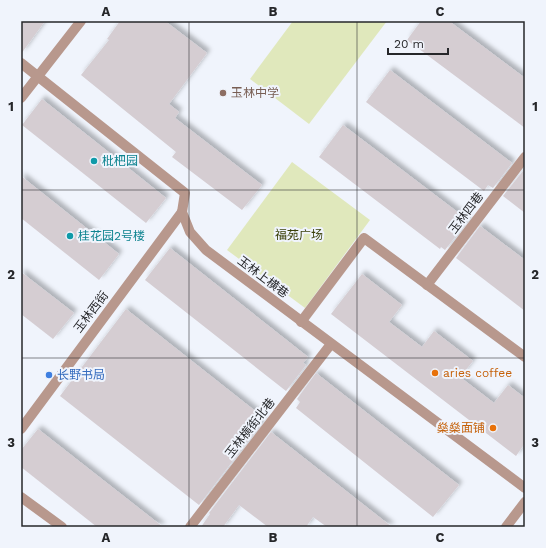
<svg xmlns="http://www.w3.org/2000/svg" width="546" height="548" viewBox="0 0 546 548" font-family="'Work Sans','Noto Sans SC',sans-serif">
	<style>
		.green { fill: #e0e8bc }
		.building { fill: #d5cdd2; filter: url(#shadow) }
		.lines { fill: none; stroke-linecap: round; stroke-linejoin: round }
		.service { stroke: #b8988d; stroke-width: 10 }
		.minor { stroke: #b8988d; stroke-width: 10 }
		.tertiary { stroke: #b8988d; stroke-width: 10 }
		.grid { fill: none; stroke: #26272a; stroke-width: 1; stroke-opacity: 0.55 }
		.education-dot { fill: #8d6e63; stroke: #f0f4fc; stroke-width: 1.5 }
		.culture-dot { fill: #0f9aa8; stroke: #f0f4fc; stroke-width: 1.5 }
		.food-dot { fill: #e8710a; stroke: #f0f4fc; stroke-width: 1.5 }
		.shop-dot { fill: #3f7fe0; stroke: #f0f4fc; stroke-width: 1.5 }
		.labels { text-anchor: middle; dominant-baseline: central; stroke-width: 4; stroke-linejoin: round; paint-order: stroke }
		.education-label { font-size: 12px; fill: #785e54; stroke: #f0f4fc; text-anchor: start }
		.culture-label { font-size: 12px; fill: #0d838f; stroke: #f0f4fc; text-anchor: start }
		.street-label { font-size: 12px; fill: #26272a; stroke: #f0f4fc }
		.park-label { font-size: 12px; fill: #3a4009; stroke: #f0f4fc }
		.food-label { font-size: 12px; fill: #c56008; stroke: #f0f4fc; text-anchor: start }
		.shop-label { font-size: 12px; fill: #366cbe; stroke: #f0f4fc; text-anchor: start }
		.neatline { fill: none; stroke: #26272a; stroke-width: 1.5 }
		.grid-label { font-size: 13px; text-anchor: middle; font-weight: bold; fill: #26272a }
	</style>
	<defs>
		<filter id="shadow"><feDropShadow dx="3.5" dy="-3.5" stdDeviation="2" flood-color="#0004"/></filter>
	</defs>
	<rect width="100%" height="100%" fill="#f0f4fc"/>
	<!-- green -->
	<g class="green">
		<path d="M293,21H387L309,124L250,79Z"/>
		<path d="M292,162L370,220L305,308L227,250Z"/>
	</g>
	<!-- building -->
	<g class="building">
		<path d="M21,21H45L21,54Z"/>
		<path d="M120,21H165L207,53L169,104L179,112L175,118L262,185L242,210L172,157L176,152L81,75L109,40L107,39Z"/>
		<path d="M421,21H449L525,78V128L407,40Z"/>
		<path d="M390,70L512,163L493,188L488,185L484,191L366,102Z"/>
		<path d="M42,99L166,198L146,223L22,125Z"/>
		<path d="M343,125L468,220L445,250L441,247L440,249L319,157Z"/>
		<path d="M523,171L525,172V213L503,196Z"/>
		<path d="M21,176L119,254L99,280L21,218Z"/>
		<path d="M480,226L525,260V311L456,258Z"/>
		<path d="M170,248L308,357L303,363L306,365L286,391L145,280Z"/>
		<path d="M21,272L74,313L53,339L21,314Z"/>
		<path d="M362,274L402,305L389,322L422,347L434,331L473,361L460,377L494,403L508,385L525,398V443L516,456L331,314Z"/>
		<path d="M126,309L264,418L260,423L261,424L199,505L60,396Z"/>
		<path d="M316,373L459,485L433,517L296,408L300,402L297,399Z"/>
		<path d="M38,429L163,527H97L21,467V450Z"/>
		<path d="M271,432L392,527H327L313,517L306,527H268L239,505L223,527H201L210,514L209,513Z"/>
	</g>
	<g class="lines">
		<!-- service -->
		<g class="service">
			<path d="M21,497L62,527"/>
			<path d="M190,527L331,344"/>
		</g>
		<!-- minor -->
		<g class="minor">
			<path d="M21,63L185,193L182,212L190,232L206,250L525,488"/>
			<path d="M21,98L81,21"/>
			<path d="M427,285L525,157"/>
			<path d="M301,322L364,238L525,357"/>
			<path d="M21,429L182,212"/>
		</g>
		<!-- tertiary -->
		<path class="tertiary" d="M506,527L525,502"/>
	</g>
	<!-- grid -->
	<path class="grid" d="M189,21V527M357,21V527M21,190H525M21,358H525"/>
	<!-- markers -->
	<circle class="education-dot" cx="223" cy="93" r="4"/>
	<g class="culture-dot">
		<circle cx="94" cy="161" r="4"/>
		<circle cx="70" cy="236" r="4"/>
	</g>
	<g class="food-dot">
		<circle cx="435" cy="373" r="4"/>
		<circle cx="493" cy="428" r="4"/>
	</g>
	<circle class="shop-dot" cx="49" cy="375" r="4"/>
	<g class="labels">
		<!-- education labels -->
		<g class="education-label">
			<text x="231" y="93">玉林中学</text>
		</g>
		<!-- culture labels -->
		<g class="culture-label">
			<text x="102" y="161">枇杷园</text>
			<text x="78" y="236">桂花园2号楼</text>
		</g>
		<!-- street labels -->
		<g class="street-label">
			<text transform="translate(466 213) rotate(-53)">玉林四巷</text>
			<text transform="translate(263 277) rotate(37)">玉林上横巷</text>
			<text transform="translate(91 312) rotate(-53)">玉林西街</text>
			<text transform="translate(250 428) rotate(-52)">玉林横街北巷</text>
		</g>
		<!-- park labels -->
		<g class="park-label">
			<text x="299" y="235">福苑广场</text>
		</g>
		<!-- food labels -->
		<g class="food-label">
			<text x="443" y="373">aries coffee</text>
			<text x="485" y="428" text-anchor="end">燊燊面铺</text>
		</g>
		<!-- shop labels -->
		<g class="shop-label">
			<text x="57" y="375">长野书局</text>
		</g>
	</g>
	<!-- border -->
	<rect width="546" height="548" fill="none" stroke="#f0f4fc" stroke-width="44"/>
	<!-- scale -->
	<path d="M388 48v6h60v-6" fill="none" stroke="#26272a" stroke-width="2"/>
	<text x="394" y="48" font-size="12" fill="#26272a" stroke="#f0f4fc" stroke-width="3" paint-order="stroke">20 m</text>
	<rect x="22" y="22" width="502" height="504" class="neatline"/>
	<g class="grid-label">
		<text x="106" y="16">A</text>
		<text x="273" y="16">B</text>
		<text x="440" y="16">C</text>
		<text x="11" y="111">1</text>
		<text x="535" y="111">1</text>
		<text x="11" y="279">2</text>
		<text x="535" y="279">2</text>
		<text x="11" y="447">3</text>
		<text x="535" y="447">3</text>
		<text x="106" y="542">A</text>
		<text x="273" y="542">B</text>
		<text x="440" y="542">C</text>
	</g>
</svg>
